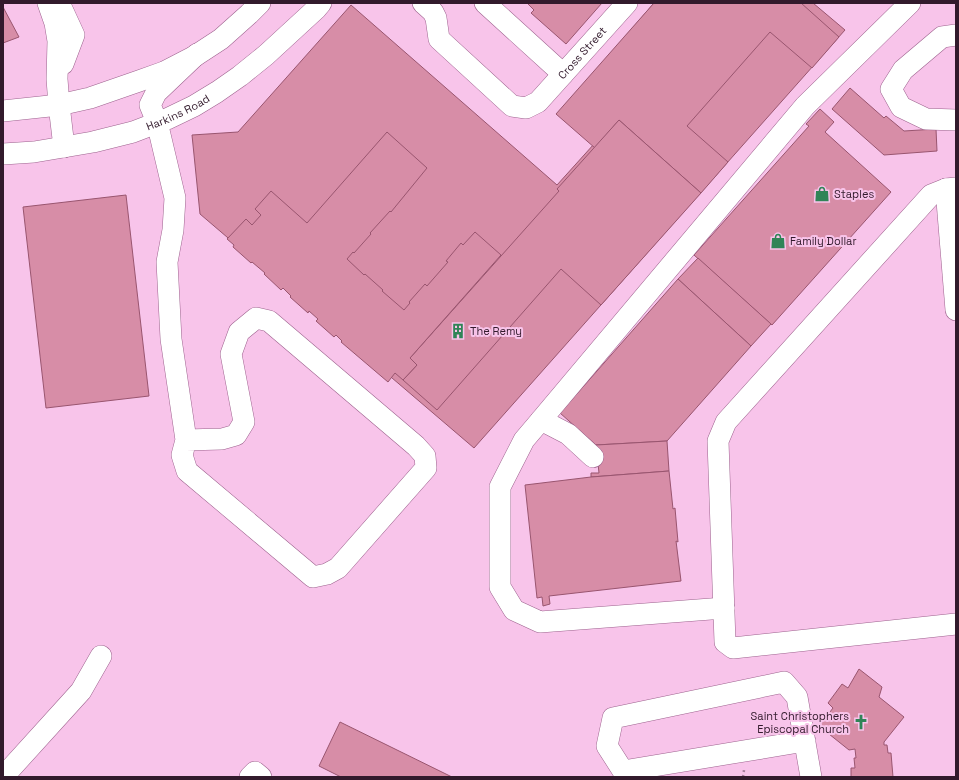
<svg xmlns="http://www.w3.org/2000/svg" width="959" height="780" viewBox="0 0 959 780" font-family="'Space Grotesk',sans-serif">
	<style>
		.building { fill: #d78da7; stroke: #99556f }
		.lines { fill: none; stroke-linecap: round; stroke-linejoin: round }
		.minor-casing { stroke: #9d628e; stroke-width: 22 }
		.path { stroke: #a77f9d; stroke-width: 2.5; stroke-dasharray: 2 3; stroke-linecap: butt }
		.minor { stroke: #fff; stroke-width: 21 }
		.labels { text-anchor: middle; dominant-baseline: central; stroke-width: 4; stroke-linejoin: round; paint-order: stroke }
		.street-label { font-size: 11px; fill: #321a2c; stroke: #f8c4ea }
		.poi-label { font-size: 11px; fill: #321a2c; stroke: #f8c4ea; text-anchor: start }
	</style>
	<rect width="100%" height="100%" fill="#f8c4ea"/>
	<!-- building -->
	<g class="building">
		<path d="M527,3H602L566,44L531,13L534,10Z"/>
		<path d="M654,3H813L845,30L474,448L200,214L192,135L238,132L351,5L557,185L594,144L559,114Z"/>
		<path d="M654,3H801L839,37L812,68L770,32L687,126L728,162L701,193L619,120L595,148L556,114Z"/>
		<path d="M3,7L19,37L3,43Z"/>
		<path d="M850,88L884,118L886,116L904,131L936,129L937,151L884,155L832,109Z"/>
		<path d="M820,109L834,122L825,132L891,192L772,325L694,255L809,126L806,124Z"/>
		<path d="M619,120L701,193L601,305L561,269L437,410L403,380L417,365L410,358L559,191L557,189Z"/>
		<path d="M387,132L427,168L391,212L390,211L370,233L371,234L354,253L353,252L347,259L364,275L365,274L383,290L382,291L404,310L410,303L409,302L425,284L427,286L448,262L446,261L461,243L463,245L475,232L501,255L410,358L417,365L403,380L395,373L388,382L341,342L342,341L336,335L334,337L316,321L318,319L309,311L308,313L290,297L291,296L283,288L281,290L264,274L265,273L252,262L251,263L233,247L234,245L227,239L246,219L252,225L261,215L255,209L271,191L307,223Z"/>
		<path d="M126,195L149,396L46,408L23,207Z"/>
		<path d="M698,258L771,324L751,346L678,279Z"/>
		<path d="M678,279L751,346L667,441L596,445L560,413Z"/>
		<path d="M667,441L669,471L591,477V473H599L596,445Z"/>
		<path d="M669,471L673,509L675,508L678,542L676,541L681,581L549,596L550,604L543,606L542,597L537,598L525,485L591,477Z"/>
		<path d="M859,669L882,687L879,697L904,717L884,742V745H887L888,753H891L893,777H851V768H855L854,758H856L855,749L849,750L819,726L833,708L828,703L842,684L848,688Z"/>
		<path d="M340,722L452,777H341L319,766Z"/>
	</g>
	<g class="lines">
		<!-- minor casing -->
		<g class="minor-casing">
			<g id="minor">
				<path d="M48,3L55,23L58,41L57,79L59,105L64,147"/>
				<path id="s1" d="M423,3L433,12L436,18L439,39L512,106L526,108L538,102L627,3"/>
				<path d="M485,3L563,74"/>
				<path d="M58,8L62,9L74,35L63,64"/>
				<path d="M956,35L942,37L903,70L891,89L901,107L926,119L956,120"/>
				<path d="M3,111L59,105L90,98L139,81L164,72L195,56L221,39L249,14L260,3"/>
				<path id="s2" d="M3,154L34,152L93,142L133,132L167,119L194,106L217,92L240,76L266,55L316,9L321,3"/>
				<path d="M956,188L946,189L931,195L726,422L718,441L725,642L733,648L956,624"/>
				<path d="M946,189L956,310"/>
				<path d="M541,420L805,106L910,3"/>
				<path d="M186,440L222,439L236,435L244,422L231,354L239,332L256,318L269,321L416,446L425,456L426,468L338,568L327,574L313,577L187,471L182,455L186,440L171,339L167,262L173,230L175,198L157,122L150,105L156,93L197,54"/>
				<path d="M593,457L568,434L541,420L524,440L500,487V587L514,610L540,622L724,608"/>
				<path d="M805,741L623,771L607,746L613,718L784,682L797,697L811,777"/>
				<path d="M3,777L81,691L101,656"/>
				<path d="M250,777L255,772L261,777"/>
			</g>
		</g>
		<!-- path -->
		<path class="path" d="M743,777L744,770"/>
		<!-- minor -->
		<use href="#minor" class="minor"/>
	</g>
	<!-- icons -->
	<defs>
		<g id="shop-bare" transform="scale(1.2)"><path d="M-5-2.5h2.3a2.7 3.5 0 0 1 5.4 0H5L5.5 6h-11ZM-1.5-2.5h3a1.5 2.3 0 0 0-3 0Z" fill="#308457" stroke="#f8c4ea" stroke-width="2.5" paint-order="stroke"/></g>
		<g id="building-bare" transform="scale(1.2)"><path d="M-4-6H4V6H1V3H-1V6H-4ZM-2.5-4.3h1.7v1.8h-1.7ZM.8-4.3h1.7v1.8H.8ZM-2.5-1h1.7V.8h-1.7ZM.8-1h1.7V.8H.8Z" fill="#308457" stroke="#f8c4ea" stroke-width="2.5" paint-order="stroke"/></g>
		<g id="church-bare" transform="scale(1.2)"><path d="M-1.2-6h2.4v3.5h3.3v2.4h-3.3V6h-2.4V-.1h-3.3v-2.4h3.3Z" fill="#308457" stroke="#f8c4ea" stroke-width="2.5" paint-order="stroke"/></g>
	</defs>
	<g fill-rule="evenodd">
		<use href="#shop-bare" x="822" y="194"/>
		<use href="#shop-bare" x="778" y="241"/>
		<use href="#building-bare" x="458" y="331"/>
		<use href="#church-bare" x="861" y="722"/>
	</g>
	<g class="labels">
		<!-- street labels -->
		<g class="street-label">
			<text stroke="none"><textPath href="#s1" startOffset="234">Cross Street</textPath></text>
			<text stroke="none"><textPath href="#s2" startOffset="181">Harkins Road</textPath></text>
		</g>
		<!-- poi labels -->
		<g class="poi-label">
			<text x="834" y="194">Staples</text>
			<text x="790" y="241">Family Dollar</text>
			<text x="470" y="331">The Remy</text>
			<text x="849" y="716" text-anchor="end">Saint Christophers<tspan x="849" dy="13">Episcopal Church</tspan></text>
		</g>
	</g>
	<!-- border -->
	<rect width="959" height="780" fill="none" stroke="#321a2c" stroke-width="8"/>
</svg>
